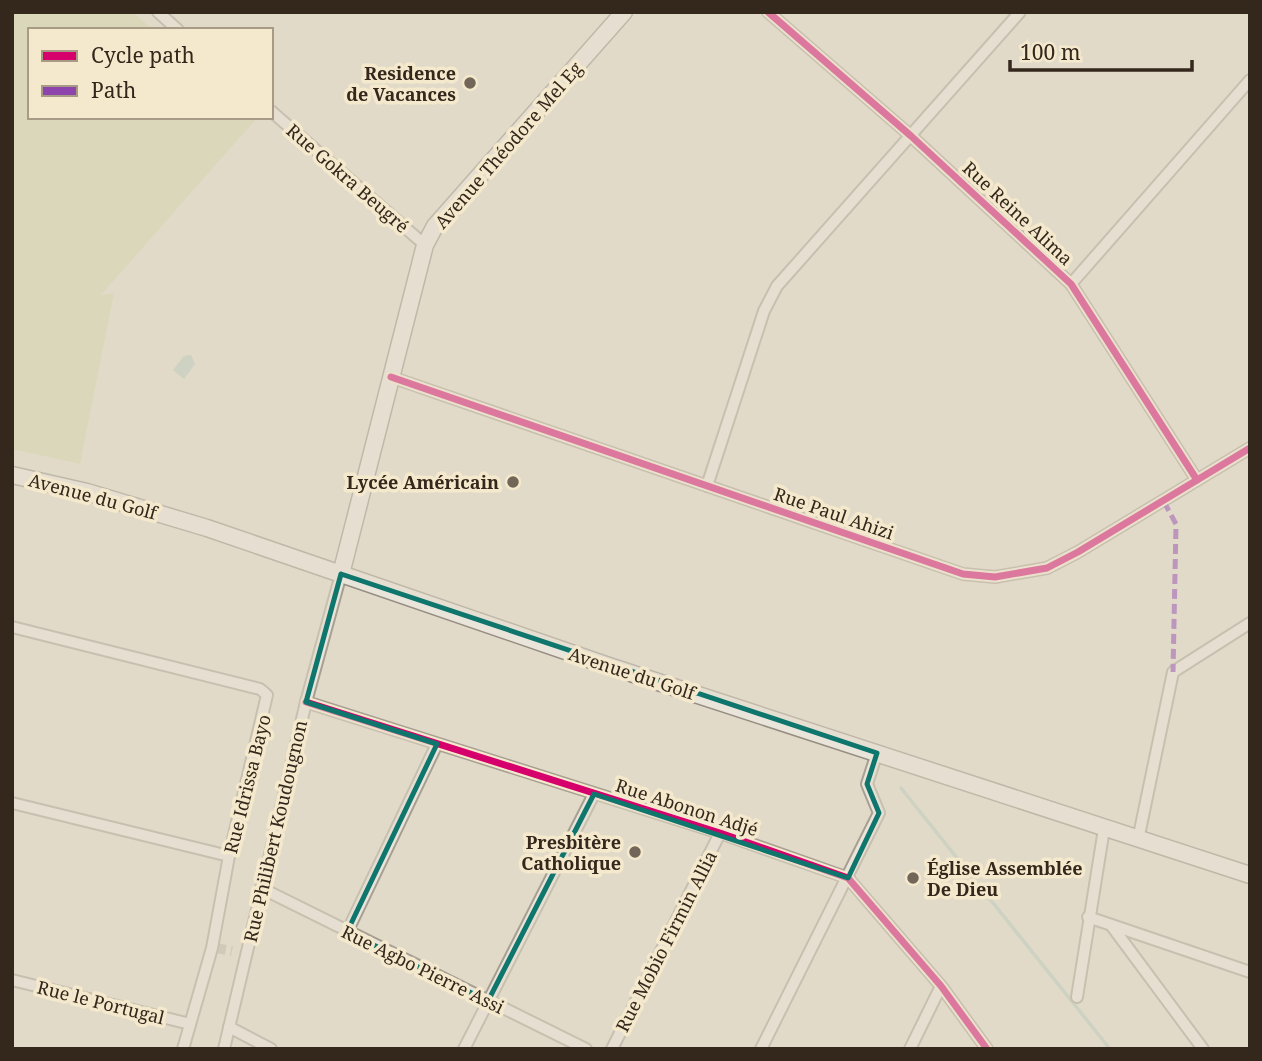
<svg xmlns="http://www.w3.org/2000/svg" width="1262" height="1061" viewBox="0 0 1262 1061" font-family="'Noto Serif',serif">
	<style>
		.green { fill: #d2d2aa }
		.water { fill: #b4c7bb }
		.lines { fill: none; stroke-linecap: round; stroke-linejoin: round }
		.stream { stroke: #b4c7bb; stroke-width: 3.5 }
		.street-tunnel { stroke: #bfb6a6; stroke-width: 10; stroke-dasharray: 10 5; stroke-linecap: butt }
		.street-casing { stroke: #a79f92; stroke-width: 14 }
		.secondary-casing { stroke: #968e82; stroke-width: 19 }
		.street { stroke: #eae5db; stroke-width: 10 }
		.secondary { stroke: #eae5db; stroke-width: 16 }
		.quiet { stroke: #8e44ad; stroke-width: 5; stroke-dasharray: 10 5; stroke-linecap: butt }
		.cycleway-casing { stroke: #f5e9cd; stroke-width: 11 }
		.cycleway { stroke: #d6006c; stroke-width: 7 }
		.marked { fill: none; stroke: #0f766e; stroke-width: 5; stroke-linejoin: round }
		.poi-dot { fill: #716658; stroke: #f5e9cd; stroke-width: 2.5 }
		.labels { text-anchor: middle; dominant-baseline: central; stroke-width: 7; stroke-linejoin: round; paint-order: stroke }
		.poi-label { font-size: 18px; font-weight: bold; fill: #34271c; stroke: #f5e9cd; text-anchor: end }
		.street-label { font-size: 18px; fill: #34271c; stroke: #f5e9cd }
	</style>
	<rect width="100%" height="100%" fill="#e2dac8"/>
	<!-- green -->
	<path class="green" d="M12,12H133L153,30H30V117L256,119L101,295L114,293L80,464L12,449Z"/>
	<!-- water -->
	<path class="water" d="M191,355L195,364L184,379L173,370L184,356Z"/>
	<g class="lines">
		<!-- stream -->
		<path class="stream" d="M901,788L1110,1049"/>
		<!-- street-tunnel -->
		<path class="street-tunnel" d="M216,948L232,951"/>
		<!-- street casing -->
		<g class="street-casing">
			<g id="street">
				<path d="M158,12L178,30"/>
				<path d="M768,12L911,136L1071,284L1197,480"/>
				<path d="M271,111L425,245"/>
				<path d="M1071,284L1250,80"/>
				<path d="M391,377L963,574L995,577L1047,568L1078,552L1250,448"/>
				<path d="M707,486L764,311L777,286L1020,12"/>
				<path d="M12,627L260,689L267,695L229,856L212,948L183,1049"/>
				<path d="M306,702L720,833L848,878L941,986L987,1049"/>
				<path d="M12,803L229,856"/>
				<path d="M1138,840L1173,672L1250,623"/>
				<path d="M261,888L586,1049"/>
				<path d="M1088,917L1250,972"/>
				<path d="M1111,925L1203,1049"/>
				<path d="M347,932L437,744"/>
				<path d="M12,980L190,1024"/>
				<path d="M1077,997L1104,829"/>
				<path d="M229,1027L271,1049"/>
				<path d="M224,1049L306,702L341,574"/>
				<path d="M464,1049L594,794"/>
				<path d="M612,1049L720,833"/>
				<path d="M761,1049L879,813L867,784L877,753"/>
				<path d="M910,1049L941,986"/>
			</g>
		</g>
		<!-- secondary casing -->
		<g class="secondary-casing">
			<g id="secondary">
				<path d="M12,475L87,492L207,528L609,666L1250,875"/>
				<path d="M341,574L425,245L435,226L624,12"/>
			</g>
		</g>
		<!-- street -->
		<use href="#street" class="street"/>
		<!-- secondary -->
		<use href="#secondary" class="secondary"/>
		<!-- quiet -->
		<path class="quiet" d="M1164,502L1176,524L1173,672"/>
		<!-- cycleway casing -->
		<g class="cycleway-casing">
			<g id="cycleway">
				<path d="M768,12L911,136L1071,284L1197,480"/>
				<path d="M391,377L963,574L995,577L1047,568L1078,552L1250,448"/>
				<path d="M306,702L720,833L848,878L941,986L987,1049"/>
			</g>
		</g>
		<!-- cycleway -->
		<use href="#cycleway" class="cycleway"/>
	</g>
	<!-- marked area -->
	<path d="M0 0H1262V1061H0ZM341,574L877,753L867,784L879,813L848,878L594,794L488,1001L347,932L437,744L306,702Z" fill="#e2dac8" fill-opacity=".55" fill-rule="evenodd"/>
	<path class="marked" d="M341,574L877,753L867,784L879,813L848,878L594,794L488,1001L347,932L437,744L306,702Z"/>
	<!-- markers -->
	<g class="poi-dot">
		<circle cx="470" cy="83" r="7"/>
		<circle cx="513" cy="482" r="7"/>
		<circle cx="635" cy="852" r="7"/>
		<circle cx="913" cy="878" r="7"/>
	</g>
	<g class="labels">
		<!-- poi labels -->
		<g class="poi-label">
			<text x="456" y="73">Residence<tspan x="456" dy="21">de Vacances</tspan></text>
			<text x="499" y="482">Lycée Américain</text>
			<text x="621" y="842">Presbitère<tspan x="621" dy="21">Catholique</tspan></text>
			<text x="927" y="868" text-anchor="start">Église Assemblée<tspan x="927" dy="21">De Dieu</tspan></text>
		</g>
		<!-- street labels -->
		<g class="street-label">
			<text transform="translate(508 145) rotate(-49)">Avenue Théodore Mel Eg</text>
			<text transform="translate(348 178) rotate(41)">Rue Gokra Beugré</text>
			<text transform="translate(1018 213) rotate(43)">Rue Reine Alima</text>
			<text transform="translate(93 496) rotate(15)">Avenue du Golf</text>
			<text transform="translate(834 513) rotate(19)">Rue Paul Ahizi</text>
			<text transform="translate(632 673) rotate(18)">Avenue du Golf</text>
			<text transform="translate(247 784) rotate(-76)">Rue Idrissa Bayo</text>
			<text transform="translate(687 807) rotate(18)">Rue Abonon Adjé</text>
			<text transform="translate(275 831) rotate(-77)">Rue Philibert Koudougnon</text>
			<text transform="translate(666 941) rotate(-63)">Rue Mobio Firmin Allia</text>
			<text transform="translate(423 969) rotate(26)">Rue Agbo Pierre Assi</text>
			<text transform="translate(101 1002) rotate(14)">Rue le Portugal</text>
		</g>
	</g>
	<!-- border -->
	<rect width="1262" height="1061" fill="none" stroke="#34271c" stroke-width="28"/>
	<!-- legend -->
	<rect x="28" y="28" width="245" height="91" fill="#f5e9cd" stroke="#a89b86" stroke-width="2"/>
	<rect x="42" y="51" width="35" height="10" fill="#d6006c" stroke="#a89b86" stroke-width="2"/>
	<text x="91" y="63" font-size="21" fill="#34271c">Cycle path</text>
	<rect x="42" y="86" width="35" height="10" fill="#8e44ad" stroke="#a89b86" stroke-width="2"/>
	<text x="91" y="98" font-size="21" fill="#34271c">Path</text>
	<!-- scale -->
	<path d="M1010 60v10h182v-10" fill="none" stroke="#34271c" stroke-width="3.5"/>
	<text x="1020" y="60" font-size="21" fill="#34271c" stroke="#f5e9cd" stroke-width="5" paint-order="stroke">100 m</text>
</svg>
